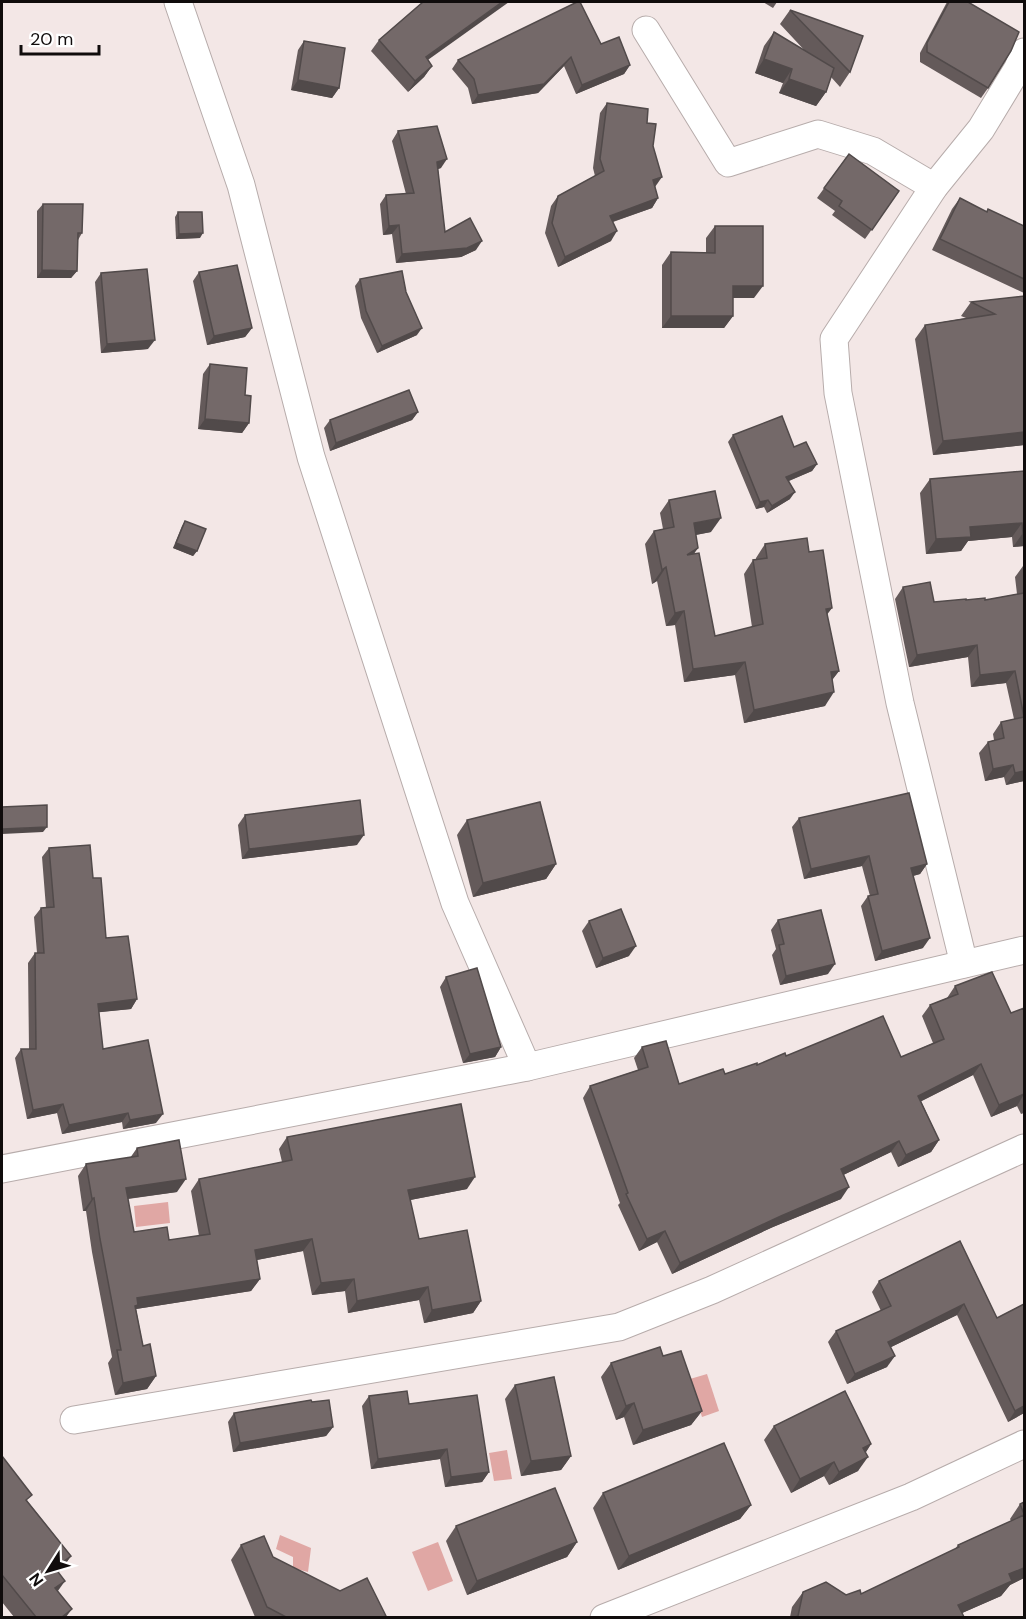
<svg xmlns="http://www.w3.org/2000/svg" width="1026" height="1619" viewBox="0 0 1026 1619" font-family="'DM Sans',sans-serif">
	<style>
		.water { fill: #e0a7a4 }
		.lines { fill: none; stroke-linecap: round; stroke-linejoin: round }
		.minor-casing { stroke: #b7acab; stroke-width: 29 }
		.minor { stroke: #fff; stroke-width: 27 }
		.wall { fill: #645a5a }
		.shaded-wall { fill: #514a4a }
		.building { fill: #746969; stroke: #514a4a; stroke-width: 1.5 }
	</style>
	<rect width="100%" height="100%" fill="#f3e7e6"/>
	<!-- water -->
	<g class="water">
		<path d="M168,1202L170,1223L136,1227L134,1206Z"/>
		<path d="M707,1374L719,1411L702,1417L690,1379Z"/>
		<path d="M507,1450L512,1479L494,1481L489,1453Z"/>
		<path d="M280,1535L311,1548L308,1572L293,1568V1557L276,1549Z"/>
		<path d="M438,1542L453,1581L428,1591L412,1552Z"/>
	</g>
	<g class="lines">
		<!-- minor casing -->
		<g class="minor-casing">
			<g id="minor">
				<path d="M178,2L241,185L311,457L455,903L527,1067"/>
				<path d="M646,30L728,163L818,134L873,151L934,187"/>
				<path d="M964,964L900,703L838,393L834,339L934,187L981,129L1018,68L1024,52"/>
				<path d="M2,1169L527,1067L1024,950"/>
				<path d="M74,1420L619,1327L712,1290L1024,1148"/>
				<path d="M604,1618L911,1497L1024,1444"/>
			</g>
		</g>
		<!-- minor -->
		<use href="#minor" class="minor"/>
	</g>
	<!-- wall -->
	<g class="wall">
		<path d="M763,2H777L773,8Z"/>
		<path d="M947,2H968L988,88L981,98L920,62V53Z"/>
		<path d="M790,10L850,72L840,87L831,77L826,92L816,106L779,93L783,83L755,73L764,46L774,32L807,53L780,24Z"/>
		<path d="M379,40L428,60L432,66L424,77L408,92L371,51Z"/>
		<path d="M304,41L339,88L332,98L291,90L298,50Z"/>
		<path d="M601,44L630,65L624,74L576,94L564,66L538,93L472,104L468,88L452,69L458,60Z"/>
		<path d="M607,103L647,123L653,146L655,187L658,198L652,208L613,222L611,241L558,267L545,233L551,206L558,196L595,176L593,168L600,113Z"/>
		<path d="M398,131L441,168L438,169L445,232L476,250L461,257L396,263L392,234L383,235L380,204L386,195L406,194L392,141Z"/>
		<path d="M849,154L899,191L865,239L832,215L835,211L817,198Z"/>
		<path d="M960,198L986,212L988,209L1024,226V293L932,250L952,209Z"/>
		<path d="M43,204L82,233L78,240L77,271L71,278H37V211Z"/>
		<path d="M178,212L200,238L176,239L175,217Z"/>
		<path d="M715,226L754,298H733V316L724,328H662V265L671,252L706,253V238Z"/>
		<path d="M199,272L252,328L245,337L207,345L193,281Z"/>
		<path d="M101,273L148,349L101,353L95,282Z"/>
		<path d="M360,279L406,292L417,335L377,353L361,318L355,286Z"/>
		<path d="M1024,296V445L933,455L915,339L925,325L966,318L961,316L971,302Z"/>
		<path d="M210,364L245,395L249,423L242,433L198,429L203,374Z"/>
		<path d="M418,412L412,420L330,451L324,428L330,420Z"/>
		<path d="M733,435L794,447L817,464L812,471L789,481L790,499L767,513L764,507L756,509L728,442Z"/>
		<path d="M1024,471V546L1013,547L1012,537L968,541L961,551L926,554L920,493L930,479Z"/>
		<path d="M669,500L711,532L696,535L694,554L715,636L752,627L744,574L753,560H756V558L765,544L809,552L832,608L827,614L839,671L832,680L825,706L744,723L735,675L684,682L675,625L666,626L657,581L652,584L645,544L654,531L663,529L660,513Z"/>
		<path d="M185,521L197,551L193,556L173,548L182,526Z"/>
		<path d="M1024,565V781L1006,785L1004,777L985,781L979,753L988,742L994,740L993,734L1001,722L1014,719L1006,683L971,687L968,657L909,667L895,599L903,587L934,602L985,600L1017,594L1015,577L1023,566Z"/>
		<path d="M245,815L357,845L242,859L238,825Z"/>
		<path d="M799,818L927,864L920,874L913,876L923,948L875,961L861,906L868,896H870L862,866L804,879L792,827Z"/>
		<path d="M467,820L556,864L546,879L473,897L457,835Z"/>
		<path d="M49,848L93,878L106,938L137,999L131,1009L99,1012L103,1049L156,1123L123,1129L122,1122L62,1134L57,1113L27,1119L15,1058L21,1049H29L28,963L35,953H37L34,917L41,908H46L42,857Z"/>
		<path d="M778,920L828,974L780,985L772,955L776,949L771,930Z"/>
		<path d="M589,921L629,956L596,968L582,931Z"/>
		<path d="M446,977L501,1047L495,1057L463,1063L440,987Z"/>
		<path d="M955,986L1011,1013L1024,1008V1113L1021,1114L1017,1106L991,1117L973,1075L921,1101L939,1140L931,1152L898,1167L891,1152L843,1175L841,1199L773,1227L672,1274L657,1242L639,1251L618,1205L620,1203L583,1098L590,1086L638,1070L634,1058L642,1047L679,1084L725,1074L786,1056L901,1057L933,1043L922,1016L930,1005L947,998Z"/>
		<path d="M287,1137L467,1189L410,1200L419,1239L481,1301L473,1313L424,1323L419,1300L348,1313L345,1291L312,1295L303,1251L257,1260L260,1279L251,1291L136,1309L143,1346L156,1376L147,1389L115,1395L108,1363L112,1357L92,1252L86,1211H83L78,1176L86,1164L130,1158L137,1148L177,1192L128,1199L134,1232L169,1240L199,1236L191,1191L199,1179L282,1162L279,1149Z"/>
		<path d="M960,1241L997,1318L1024,1304V1413L1008,1422L957,1315L891,1347L887,1367L847,1384L828,1342L836,1331L881,1311L872,1292L879,1281Z"/>
		<path d="M663,1356L702,1411L691,1425L633,1445L624,1417L616,1420L601,1377L611,1363Z"/>
		<path d="M515,1385L571,1456L561,1470L521,1476L505,1399Z"/>
		<path d="M369,1396L409,1404L489,1472L482,1482L445,1487L440,1459L371,1469L362,1406Z"/>
		<path d="M234,1413L333,1427L326,1436L233,1452L228,1422Z"/>
		<path d="M774,1426L871,1444L866,1452L858,1471L829,1485L824,1476L791,1493L764,1440Z"/>
		<path d="M2,1456L28,1502L71,1556L61,1570L58,1572V1591L66,1617H14L2,1602Z"/>
		<path d="M603,1493L751,1505L740,1519L618,1570L593,1508Z"/>
		<path d="M1024,1502V1578L1010,1585L1001,1596L962,1613L964,1617H790L792,1607L803,1592L846,1595L861,1594L955,1549L958,1545L1011,1521L1010,1519L1020,1504Z"/>
		<path d="M456,1526L577,1542L567,1557L467,1595L446,1541Z"/>
		<path d="M241,1545L273,1557L385,1617H255L231,1560Z"/>
	</g>
	<!-- shaded-wall -->
	<g class="shaded-wall">
		<path d="M502,2H509L418,67L426,57Z"/>
		<path d="M571,57L564,66L538,93L472,104L478,95Z"/>
		<path d="M764,59L792,69L783,83L755,73Z"/>
		<path d="M630,65L624,74L576,94L582,85Z"/>
		<path d="M432,66L424,77L408,92L415,81Z"/>
		<path d="M789,79L826,92L816,106L779,93Z"/>
		<path d="M298,80L339,88L332,98L291,90Z"/>
		<path d="M447,159L441,168L431,171L437,162Z"/>
		<path d="M662,177L655,187L653,180Z"/>
		<path d="M658,198L652,208L603,225L610,216Z"/>
		<path d="M399,225L392,234L383,235L389,226Z"/>
		<path d="M617,231L611,241L558,267L565,257Z"/>
		<path d="M203,233L200,238L176,239L179,234Z"/>
		<path d="M482,241L476,250L461,257L396,263L402,254Z"/>
		<path d="M42,270L77,271L71,278H37Z"/>
		<path d="M733,286H763L754,298H724Z"/>
		<path d="M671,316H733L724,328H662Z"/>
		<path d="M252,328L245,337L207,345L214,336Z"/>
		<path d="M422,328L417,335L377,353L382,346Z"/>
		<path d="M155,340L148,349L101,353L107,344Z"/>
		<path d="M418,412L412,420L330,451L336,443Z"/>
		<path d="M205,419L249,423L242,433L198,429Z"/>
		<path d="M1024,432V445L933,455L943,441Z"/>
		<path d="M817,464L812,471L781,484L786,477Z"/>
		<path d="M795,492L790,499L767,513L772,506Z"/>
		<path d="M768,500L764,507L756,509L760,502Z"/>
		<path d="M721,518L711,532L684,537L694,523Z"/>
		<path d="M1022,523L1012,537L968,541L961,551L926,554L936,539L970,527Z"/>
		<path d="M1023,533H1024V546L1013,547Z"/>
		<path d="M176,543L197,551L193,556L173,548Z"/>
		<path d="M698,548L689,561L687,555Z"/>
		<path d="M666,567L657,581L652,584L662,570Z"/>
		<path d="M832,608L822,621L826,609Z"/>
		<path d="M684,611L675,625L666,626L675,613Z"/>
		<path d="M977,645L968,657L909,667L917,655Z"/>
		<path d="M745,662L735,675L684,682L693,669Z"/>
		<path d="M839,671L829,684L831,672Z"/>
		<path d="M1015,671L1006,683L971,687L980,675Z"/>
		<path d="M834,692L825,706L744,723L754,710Z"/>
		<path d="M1013,765L1004,777L985,781L993,769Z"/>
		<path d="M1024,771V781L1006,785L1015,773Z"/>
		<path d="M47,827L43,832L2,834V829Z"/>
		<path d="M364,835L357,845L242,859L249,849Z"/>
		<path d="M869,856L862,866L804,879L811,869Z"/>
		<path d="M556,864L546,879L473,897L483,883Z"/>
		<path d="M927,864L920,874L905,878L911,868Z"/>
		<path d="M930,938L923,948L875,961L882,951Z"/>
		<path d="M636,946L629,956L596,968L603,958Z"/>
		<path d="M835,964L828,974L780,985L786,976Z"/>
		<path d="M137,999L131,1009L92,1013L98,1004Z"/>
		<path d="M501,1047L495,1057L463,1063L470,1054Z"/>
		<path d="M981,1064L973,1075L910,1107L918,1096Z"/>
		<path d="M1024,1094L1017,1106L991,1117L999,1105Z"/>
		<path d="M63,1104L57,1113L27,1119L33,1110Z"/>
		<path d="M128,1113L122,1122L62,1134L69,1125Z"/>
		<path d="M163,1114L156,1123L123,1129L130,1120Z"/>
		<path d="M939,1140L931,1152L898,1167L906,1155Z"/>
		<path d="M899,1141L891,1152L833,1180L841,1169Z"/>
		<path d="M475,1177L467,1189L400,1202L408,1190Z"/>
		<path d="M186,1179L177,1192L118,1200L126,1188Z"/>
		<path d="M849,1187L841,1199L773,1227L672,1274L680,1263L781,1216Z"/>
		<path d="M94,1198L86,1211H83L92,1199Z"/>
		<path d="M665,1231L657,1242L639,1251L647,1239Z"/>
		<path d="M312,1239L303,1251L246,1262L255,1250Z"/>
		<path d="M260,1279L251,1291L136,1309L130,1318L137,1298Z"/>
		<path d="M354,1279L345,1291L312,1295L321,1283Z"/>
		<path d="M428,1287L419,1300L348,1313L357,1301Z"/>
		<path d="M481,1301L473,1313L424,1323L432,1310Z"/>
		<path d="M964,1304L957,1315L881,1352L888,1342Z"/>
		<path d="M895,1356L887,1367L847,1384L855,1374Z"/>
		<path d="M156,1376L147,1389L115,1395L123,1383Z"/>
		<path d="M634,1403L624,1417L616,1420L626,1406Z"/>
		<path d="M1024,1406V1413L1008,1422L1015,1411Z"/>
		<path d="M702,1411L691,1425L633,1445L643,1430Z"/>
		<path d="M333,1427L326,1436L233,1452L240,1443Z"/>
		<path d="M871,1444L862,1458L863,1448Z"/>
		<path d="M447,1449L440,1459L371,1469L378,1459Z"/>
		<path d="M571,1456L561,1470L521,1476L531,1461Z"/>
		<path d="M868,1457L858,1471L829,1485L839,1472Z"/>
		<path d="M834,1462L824,1476L791,1493L800,1479Z"/>
		<path d="M489,1472L482,1482L445,1487L451,1477Z"/>
		<path d="M751,1505L740,1519L618,1570L629,1556Z"/>
		<path d="M577,1542L567,1557L467,1595L477,1581Z"/>
		<path d="M71,1556L61,1570L45,1583L55,1568Z"/>
		<path d="M1024,1568V1578L1010,1585L1001,1596L953,1617L958,1605L1009,1574Z"/>
		<path d="M65,1581L55,1595V1588Z"/>
		<path d="M72,1609L66,1617H62Z"/>
	</g>
	<!-- building -->
	<g class="building">
		<path d="M423,2H502L426,57L432,66L415,81L379,40Z"/>
		<path d="M577,2H580L601,44L619,37L630,65L582,85L571,57L544,84L478,95L474,79L458,60Z"/>
		<path d="M949,2H968L1019,32L1011,51L988,88L927,52V43Z"/>
		<path d="M790,10L863,36L850,72Z"/>
		<path d="M774,32L834,68L826,92L789,79L792,69L764,59Z"/>
		<path d="M304,41L345,48L339,88L298,80Z"/>
		<path d="M607,103L648,109L647,123L656,124L653,146L662,177L653,180L658,198L610,216L617,231L565,257L552,223L558,196L604,171L600,159Z"/>
		<path d="M437,126L447,159L437,162L445,232L470,218L482,241L467,248L402,254L399,225L389,226L386,195L414,193L398,131Z"/>
		<path d="M849,154L899,191L872,230L839,206L842,201L824,188Z"/>
		<path d="M960,198L987,212L988,209L1024,226V279L940,239Z"/>
		<path d="M43,204H83L82,233H78L77,271L42,270Z"/>
		<path d="M178,212H202L203,233L179,234Z"/>
		<path d="M715,226H763V286H733V316H671V252L715,253Z"/>
		<path d="M237,265L252,328L214,336L199,272Z"/>
		<path d="M147,269L155,340L107,344L101,273Z"/>
		<path d="M402,271L406,292L422,328L382,346L366,311L360,279Z"/>
		<path d="M1024,296V432L943,441L925,325L995,314L971,302Z"/>
		<path d="M210,364L247,368L245,395L251,396L249,423L205,419Z"/>
		<path d="M409,390L418,412L336,443L330,420Z"/>
		<path d="M782,416L794,447L806,442L817,464L786,477L795,492L772,506L768,500L760,502L733,435Z"/>
		<path d="M1024,471V533H1023L1022,523L970,527L971,537L936,539L930,479Z"/>
		<path d="M715,491L721,518L694,523L698,548L687,555L699,553L715,636L763,624L753,560L767,558L765,544L807,538L809,552L823,550L832,608L826,609L839,671L831,672L834,692L754,710L745,662L693,669L684,611L675,613L666,567L662,570L654,531L674,527L669,500Z"/>
		<path d="M185,521L206,529L197,551L176,543Z"/>
		<path d="M930,582L934,602L966,599V600L985,598V600L1024,593V717L1015,671L980,675L977,645L917,655L903,587Z"/>
		<path d="M1024,717V771L1015,773L1013,765L993,769L988,742L1004,738L1001,722Z"/>
		<path d="M909,793L927,864L911,868L930,938L882,951L868,896L878,894L869,856L811,869L799,818Z"/>
		<path d="M360,800L364,835L249,849L245,815Z"/>
		<path d="M540,802L556,864L483,883L467,820Z"/>
		<path d="M47,805V827L2,829V807Z"/>
		<path d="M90,845L93,878H101L106,938L128,936L137,999L98,1004L103,1049L148,1040L163,1114L130,1120L128,1113L69,1125L63,1104L33,1110L21,1049H36L35,953H44L41,908L54,907L49,848Z"/>
		<path d="M621,909L636,946L603,958L589,921Z"/>
		<path d="M821,910L835,964L786,976L779,945L784,944L778,920Z"/>
		<path d="M477,968L501,1047L470,1054L446,977Z"/>
		<path d="M992,972L1011,1013L1024,1008V1094L999,1105L981,1064L918,1096L939,1140L906,1155L899,1141L841,1169L849,1187L781,1216L680,1263L665,1231L647,1239L626,1194L628,1193L590,1086L648,1067L642,1047L666,1041L679,1084L723,1069L725,1074L757,1063V1065L785,1053L786,1056L883,1016L901,1057L944,1039L930,1005L958,994L955,986Z"/>
		<path d="M461,1104L475,1177L408,1190L419,1239L467,1230L481,1301L432,1310L428,1287L357,1301L354,1279L321,1283L312,1239L255,1250L260,1279L137,1298L138,1305L135,1306L143,1346L150,1344L156,1376L123,1383L117,1350H121L100,1239L94,1198L92,1199L86,1164L138,1156L137,1148L179,1140L186,1179L126,1188L134,1232L167,1227L169,1240L210,1234L199,1179L292,1160L287,1137Z"/>
		<path d="M960,1241L997,1318L1024,1304V1406L1015,1411L964,1304L888,1342L895,1356L855,1374L836,1331L891,1306L879,1281Z"/>
		<path d="M660,1347L663,1356L681,1351L702,1411L643,1430L634,1403L626,1406L611,1363Z"/>
		<path d="M554,1377L571,1456L531,1461L515,1385Z"/>
		<path d="M407,1391L409,1404L477,1395L489,1472L451,1477L447,1449L378,1459L369,1396Z"/>
		<path d="M845,1391L871,1444L863,1448L868,1457L839,1472L834,1462L800,1479L774,1426Z"/>
		<path d="M311,1400L312,1402L329,1400L333,1427L240,1443L234,1413Z"/>
		<path d="M724,1443L751,1505L629,1556L603,1493Z"/>
		<path d="M2,1456L32,1495L26,1500L71,1556L55,1568L65,1581L55,1588L72,1609L62,1617H36L2,1575Z"/>
		<path d="M555,1488L577,1542L477,1581L456,1526Z"/>
		<path d="M1024,1502V1514L1020,1504Z"/>
		<path d="M1024,1515V1568L1009,1574L1012,1581L958,1605L964,1617H795L798,1616L803,1592L826,1582L846,1595L860,1590L861,1594L959,1547L958,1545Z"/>
		<path d="M264,1536L273,1557L340,1591L367,1578L386,1616L383,1617H286L267,1607L241,1545Z"/>
	</g>
	<!-- border -->
	<rect width="1026" height="1619" fill="none" stroke="#100c0c" stroke-width="6"/>
	<!-- north arrow -->
	<g transform="translate(48 1571) rotate(233)" stroke="#ffffff" stroke-width="4.5" paint-order="stroke">
	<path d="M0-4.5L10 22L0 15L-10 22Z" fill="#100c0c"/>
	<text y="-9" font-size="16" font-weight="bold" text-anchor="middle" fill="#100c0c">N</text>
	</g>
	<!-- scale -->
	<path d="M21 45v9h78v-9" fill="none" stroke="#100c0c" stroke-width="3"/>
	<text x="30" y="45" font-size="18" fill="#100c0c" stroke="#ffffff" stroke-width="4.5" paint-order="stroke">20 m</text>
</svg>
